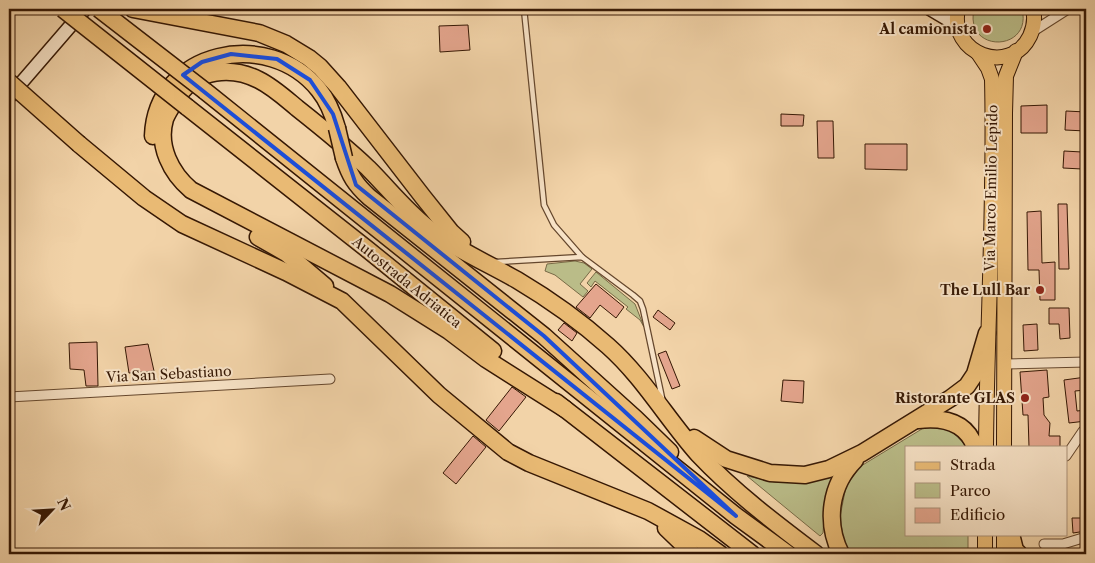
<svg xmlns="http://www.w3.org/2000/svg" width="1095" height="563" viewBox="0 0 1095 563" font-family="'Libre Caslon Text',serif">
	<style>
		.green { fill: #babc88; stroke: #786a46 }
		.building { fill: #e4a58d; stroke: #361804 }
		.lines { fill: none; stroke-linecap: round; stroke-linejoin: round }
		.service-casing { stroke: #65472d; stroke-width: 7 }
		.minor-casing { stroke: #65472d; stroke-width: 11 }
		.secondary-casing { stroke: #361804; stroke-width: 15 }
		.primary-casing { stroke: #361804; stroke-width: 16 }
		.motorway-casing { stroke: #361804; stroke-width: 19 }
		.service { stroke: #f7e2c6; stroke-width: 4.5 }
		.minor { stroke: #f7e2c6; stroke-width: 9 }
		.secondary { stroke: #f7e2c6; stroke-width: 12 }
		.primary { stroke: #e9ba74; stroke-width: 14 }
		.motorway { stroke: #e9ba74; stroke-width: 16 }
		.motorway-bridge-casing { stroke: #361804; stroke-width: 19; stroke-linecap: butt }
		.motorway-bridge { stroke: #e9ba74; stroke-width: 16 }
		.marked { fill: none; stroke: #1d4ed8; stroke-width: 4; stroke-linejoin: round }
		.poi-dot { fill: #8f2418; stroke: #f7e2c6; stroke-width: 2 }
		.labels { text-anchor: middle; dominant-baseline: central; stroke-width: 4; stroke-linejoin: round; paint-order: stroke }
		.poi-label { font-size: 14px; font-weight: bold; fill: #361804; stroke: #f7e2c6; text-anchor: end }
		.street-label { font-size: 14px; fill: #361804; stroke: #f7e2c6 }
	</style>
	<rect width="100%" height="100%" fill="#f2d3a8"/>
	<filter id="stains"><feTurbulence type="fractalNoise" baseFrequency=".004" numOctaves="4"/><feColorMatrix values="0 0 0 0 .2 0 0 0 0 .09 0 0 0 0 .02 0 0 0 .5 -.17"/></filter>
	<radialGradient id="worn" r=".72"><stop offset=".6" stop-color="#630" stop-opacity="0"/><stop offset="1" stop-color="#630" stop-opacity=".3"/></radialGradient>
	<!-- green -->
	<g class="green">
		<path d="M974,9H1022C1033,52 964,54 974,9Z"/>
		<path d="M575,261L584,263L592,269L580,284L588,291L583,297L555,275L545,271L547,264Z"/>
		<path d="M596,272L635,304L644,327L640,320L626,309L628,307L595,281L591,287L587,283Z"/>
		<path d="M930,424L951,430L967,447H906V534H968V554H851L844,545L840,517L846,486L861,466Z"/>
		<path d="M839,469L824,518L823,533L820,536L747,476L775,482H789Z"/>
	</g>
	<!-- building -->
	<g class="building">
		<path d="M468,25L470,50L440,52L439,26Z"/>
		<path d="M1047,105V133H1021V106Z"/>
		<path d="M1066,111L1086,112V131L1065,130Z"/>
		<path d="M781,114L804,115L803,126H781Z"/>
		<path d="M817,121H833L834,158H818Z"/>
		<path d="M865,144H907V170L865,169Z"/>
		<path d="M1064,151L1082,152V169L1063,168Z"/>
		<path d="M1058,204H1067L1069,269H1059Z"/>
		<path d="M1041,211L1042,263L1055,262V300H1040L1039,270H1028L1027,212Z"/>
		<path d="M596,284L624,307L616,318L600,305L590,318L576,307Z"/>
		<path d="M1049,308H1069L1070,338L1060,339L1059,324H1049Z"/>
		<path d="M658,310L675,323L670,330L653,317Z"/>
		<path d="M564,323L577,333L572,341L558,330Z"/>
		<path d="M1037,324L1038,350L1024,351L1023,325Z"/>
		<path d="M97,342L98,386H86L84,370L70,369L69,343Z"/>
		<path d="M148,344L154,371L129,373L125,347Z"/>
		<path d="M666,351L680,386L672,389L658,354Z"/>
		<path d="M1047,370L1049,397L1043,398L1044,415L1050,423L1049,436H1060V447H1029L1028,415H1023L1020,372Z"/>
		<path d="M1086,377V390L1075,391L1077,411L1086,410V421L1069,423L1064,380Z"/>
		<path d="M783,380L804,381L803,403L781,401Z"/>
		<path d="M512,387L526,397L499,431L486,420Z"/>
		<path d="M473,436L486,447L456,484L443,473Z"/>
		<path d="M1072,518H1086V531L1073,533Z"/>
	</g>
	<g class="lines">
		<!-- service casing -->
		<g class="service-casing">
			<g id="service">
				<path d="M524,9L544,205L554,225L582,257"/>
				<path d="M496,262L582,257L633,295L640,301L643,309L662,398"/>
			</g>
		</g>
		<!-- minor casing -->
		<g class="minor-casing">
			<g id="minor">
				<path d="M1032,32L1068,9"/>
				<path d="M1003,364L1086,362"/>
				<path d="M9,397L330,379"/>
				<path d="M1066,456L1083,431H1086"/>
				<path d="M1044,544H1063L1086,537"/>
			</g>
		</g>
		<!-- secondary casing -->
		<g class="secondary-casing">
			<g id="secondary">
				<path d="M930,9L957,25"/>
				<path d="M9,97L85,9"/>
			</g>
		</g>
		<!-- primary casing -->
		<g class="primary-casing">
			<g id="primary">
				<path d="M958,9C948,54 1010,77 1030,36C1034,27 1035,17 1033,9"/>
				<path d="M978,53L988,68L992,79C995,202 987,324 986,447"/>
				<path d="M1004,447L1005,113L1006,76L1016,51"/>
				<path d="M1004,534V554"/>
				<path d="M985,554V534"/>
			</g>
		</g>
		<!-- motorway casing -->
		<g class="motorway-casing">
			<g id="motorway">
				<path d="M133,9L259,33L286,44L309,58L320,67L338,87L423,197L451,232L462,242"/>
				<path d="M205,91L736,516L788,554"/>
				<path d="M187,107L367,249L493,351"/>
				<path d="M153,136C156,50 269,27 319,90C328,101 333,114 337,128"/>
				<path d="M79,144L144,198L182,224L286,272L342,301L439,395L508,452L529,463L648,511L699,539L720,554"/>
				<path d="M344,158C350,176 355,184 369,197L544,336L636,419L670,452"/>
				<path d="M258,237L286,253L325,286"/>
				<path d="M556,402L752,554"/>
				<path d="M565,409L486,359L449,331L390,294L191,190C171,173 157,146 165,119C168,111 174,103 179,95C197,69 232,66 259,80C273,87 285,98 297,108C321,127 346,147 368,168C388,188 406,211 428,228C455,249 487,263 517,280C549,299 580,321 608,346C643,377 667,419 698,454C734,492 775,523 816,554"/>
				<path d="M918,420C942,417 966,421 975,447"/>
				<path d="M694,438L726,459L770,473L805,475L829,469L862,453L951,398L967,386L975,374L987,333"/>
				<path d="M666,528L693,554"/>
				<path d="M1011,534L1015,550L1019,554"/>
				<path d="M841,554C825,522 830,485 855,460"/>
			</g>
		</g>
		<!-- service -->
		<use href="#service" class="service"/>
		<!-- minor -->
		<use href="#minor" class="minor"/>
		<!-- secondary -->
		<use href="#secondary" class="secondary"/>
		<!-- primary -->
		<use href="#primary" class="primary"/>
		<!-- motorway -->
		<use href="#motorway" class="motorway"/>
		<!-- motorway-bridge casing -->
		<g class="motorway-bridge-casing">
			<g id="motorway-bridge">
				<path d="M63,9L187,107"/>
				<path d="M99,9L205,91"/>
				<path d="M9,82L79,144"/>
				<path d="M337,128L344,158"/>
			</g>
		</g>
		<!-- motorway-bridge -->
		<use href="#motorway-bridge" class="motorway-bridge"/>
	</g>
	<!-- marked area -->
	<path class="marked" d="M231,54L277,59L310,80L333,114L356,185L544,336L736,516L183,75L202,62Z"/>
	<!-- markers -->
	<g class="poi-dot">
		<circle cx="987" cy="29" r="5"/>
		<circle cx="1040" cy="290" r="5"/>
		<circle cx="1025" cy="398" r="5"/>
	</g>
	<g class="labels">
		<!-- poi labels -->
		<g class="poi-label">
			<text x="977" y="29">Al camionista</text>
			<text x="1030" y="290">The Lull Bar</text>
			<text x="1015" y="398">Ristorante GLAS</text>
		</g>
		<!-- street labels -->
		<g class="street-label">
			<text transform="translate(991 188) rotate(-89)">Via Marco Emilio Lepido</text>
			<text transform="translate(407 282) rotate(39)">Autostrada Adriatica</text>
			<text transform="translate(169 374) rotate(-3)">Via San Sebastiano</text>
		</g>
	</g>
	<!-- margin -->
	<rect width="1095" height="563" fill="none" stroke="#f2d3a8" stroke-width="30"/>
	<rect x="10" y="10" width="1075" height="543" fill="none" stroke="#361804" stroke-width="2.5"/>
	<rect x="15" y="15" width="1065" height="533" fill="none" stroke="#361804"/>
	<!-- legend -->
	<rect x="905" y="446" width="162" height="90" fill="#f7e2c6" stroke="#aa9178"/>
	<rect x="915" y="462" width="25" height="8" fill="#e9ba74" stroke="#aa9178"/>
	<text x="950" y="470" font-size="15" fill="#361804">Strada</text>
	<rect x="915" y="483" width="25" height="15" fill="#babc88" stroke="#aa9178"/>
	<text x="950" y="496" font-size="15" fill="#361804">Parco</text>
	<rect x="915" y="508" width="25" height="15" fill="#e4a58d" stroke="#aa9178"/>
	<text x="950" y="520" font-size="15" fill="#361804">Edificio</text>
	<!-- north arrow -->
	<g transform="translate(52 510) rotate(65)" stroke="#f7e2c6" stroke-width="4" paint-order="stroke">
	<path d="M0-4L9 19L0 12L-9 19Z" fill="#361804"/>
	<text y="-8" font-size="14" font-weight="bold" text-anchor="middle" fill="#361804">N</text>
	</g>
	<rect width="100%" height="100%" filter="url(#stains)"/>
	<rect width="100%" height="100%" fill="url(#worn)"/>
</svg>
